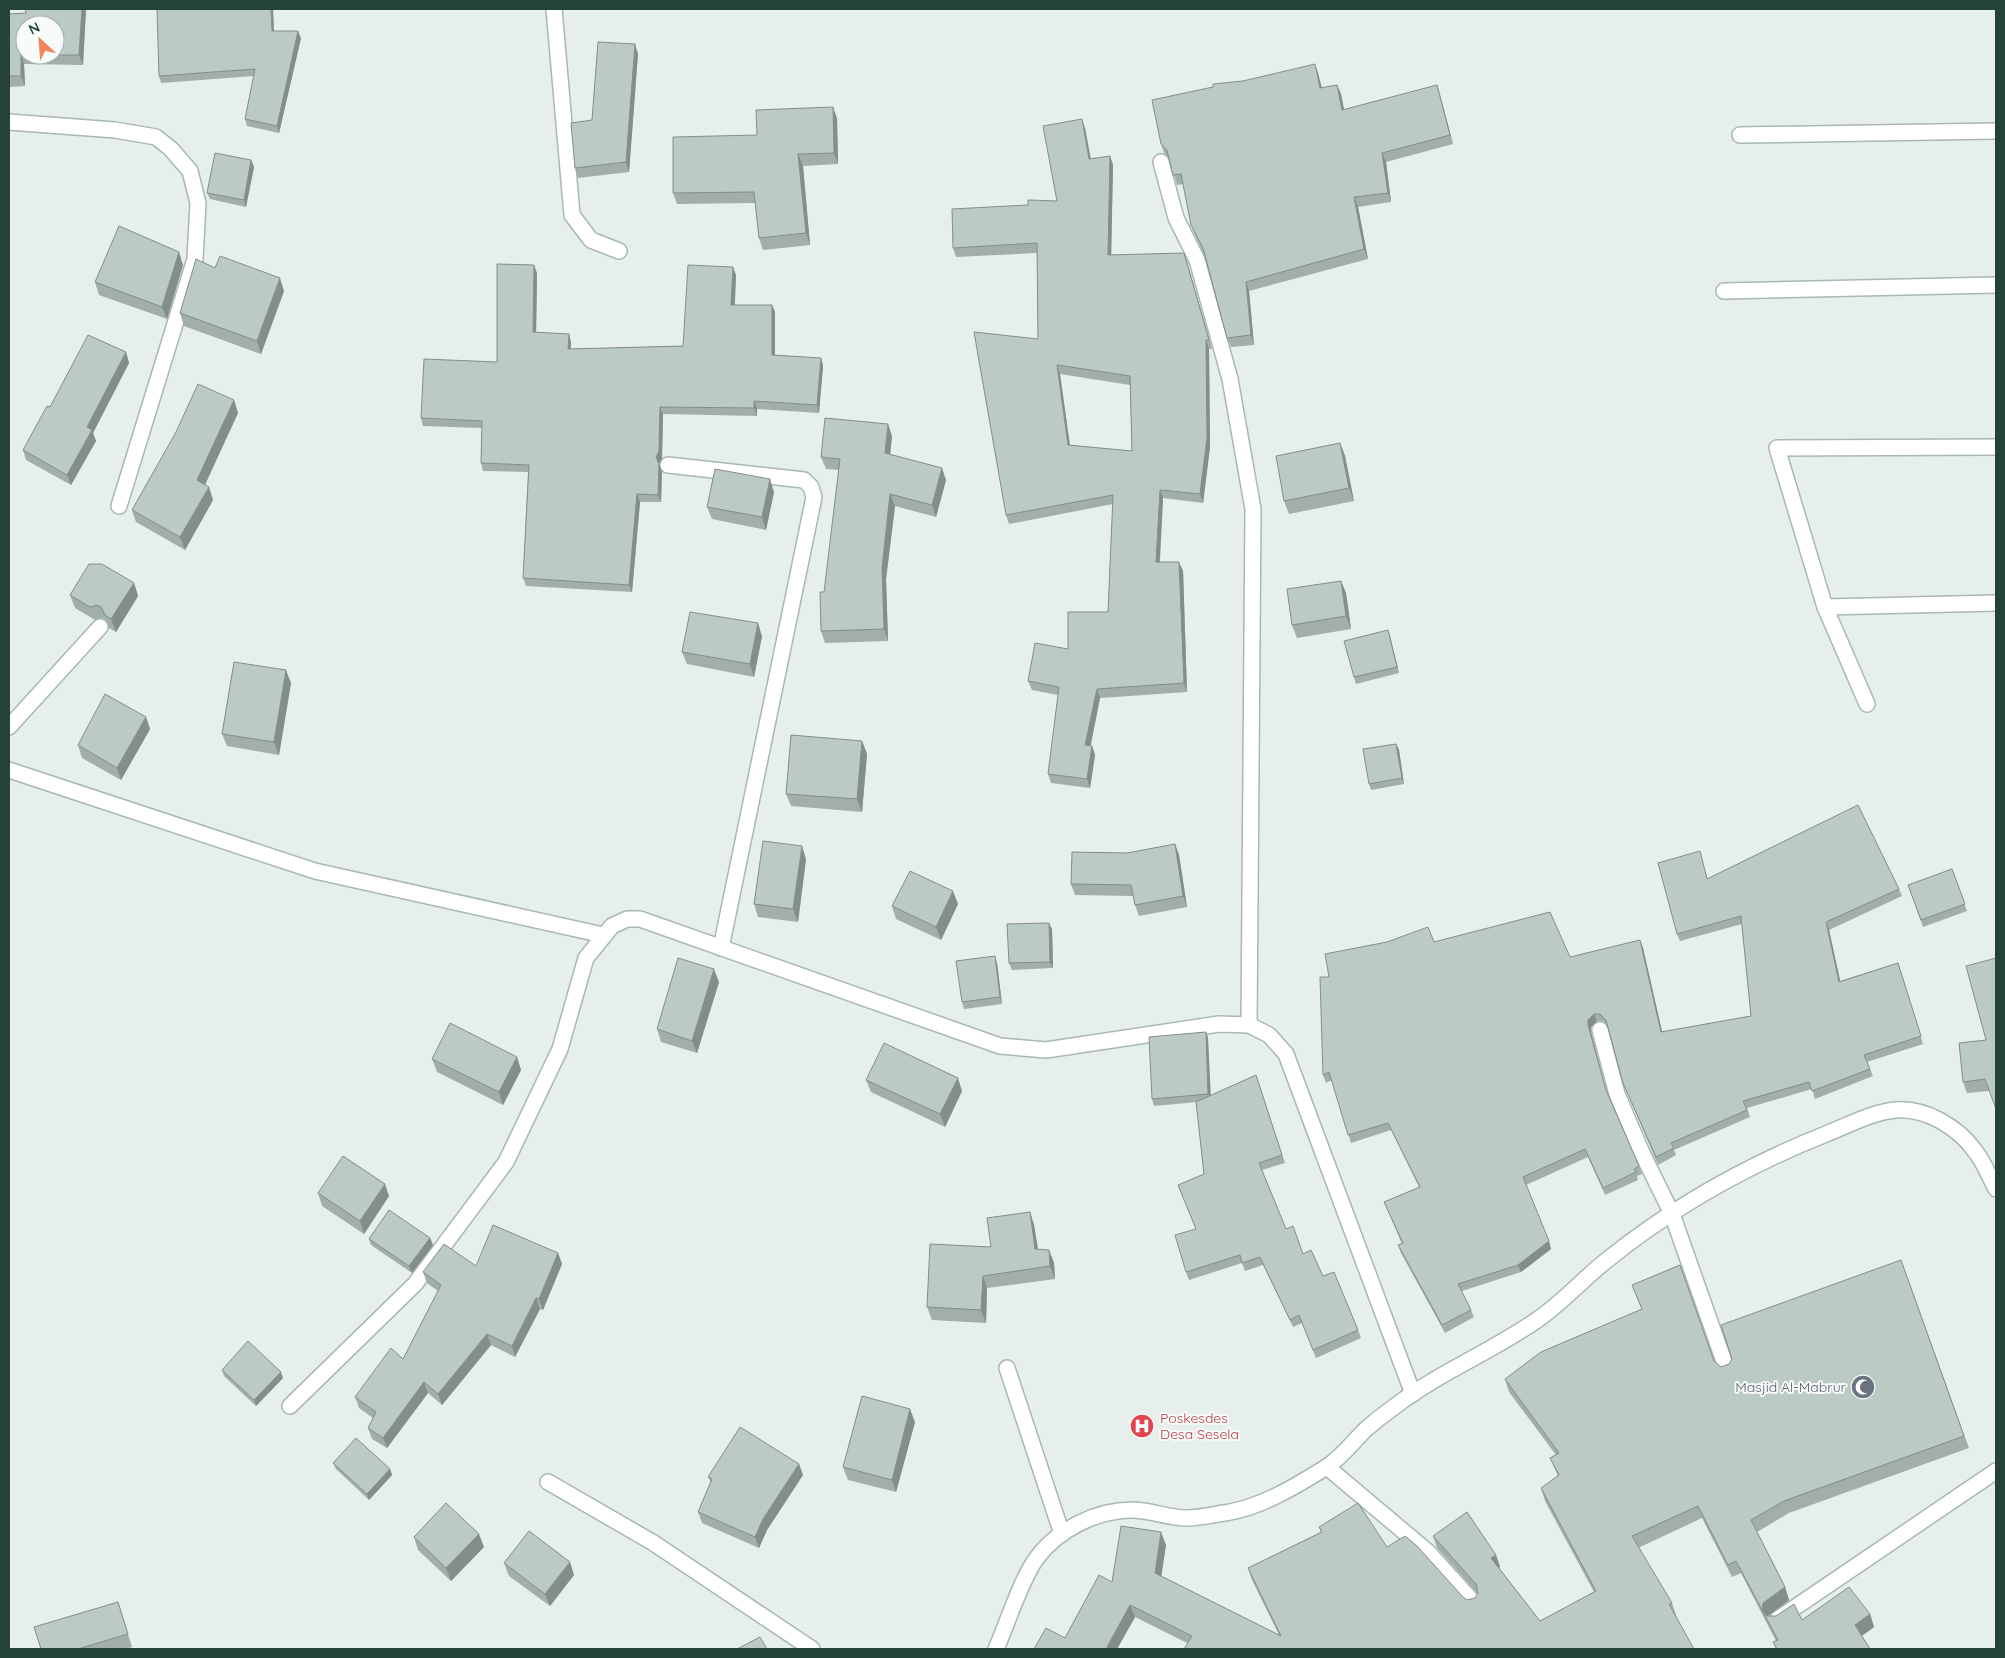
<svg xmlns="http://www.w3.org/2000/svg" width="2005" height="1658" viewBox="0 0 2005 1658" font-family="Quicksand,sans-serif">
	<style>
		.lines { fill: none; stroke-linecap: round; stroke-linejoin: round }
		.minor-casing { stroke: #a8b8b2; stroke-width: 18 }
		.minor { stroke: #fff; stroke-width: 15 }
		.wall { fill: #a1aea9; fill-rule: evenodd }
		.shaded-wall { fill: #838d89 }
		.building { fill: #bbcac4; stroke: #838d89; fill-rule: evenodd }
		.labels { text-anchor: middle; dominant-baseline: central; stroke-width: 4; stroke-linejoin: round; paint-order: stroke }
		.worship-label { font-size: 14px; fill: #5b616d; stroke: #f7fbf9; text-anchor: end }
		.health-label { font-size: 14px; fill: #be3a42; stroke: #f7fbf9; text-anchor: start }
	</style>
	<rect width="100%" height="100%" fill="#e6efeb"/>
	<g class="lines">
		<!-- minor casing -->
		<g class="minor-casing">
			<g id="minor">
				<path d="M554,9L572,215L591,240L619,251"/>
				<path d="M9,122L115,130L156,137L171,149L190,171L198,203L195,259L119,506"/>
				<path d="M1740,135L1996,131"/>
				<path d="M1161,162L1176,218L1197,260L1230,379L1253,509L1249,1025"/>
				<path d="M1724,291L1996,285"/>
				<path d="M668,465L804,480L811,487L814,497L721,948"/>
				<path d="M1825,607L1996,603"/>
				<path d="M1867,704L1825,607L1777,448L1996,447"/>
				<path d="M9,727L100,627"/>
				<path d="M9,770L315,871L603,935"/>
				<path d="M1600,1030L1617,1094L1642,1153L1672,1214L1727,1370"/>
				<path d="M1007,1368L1062,1534"/>
				<path d="M290,1406L415,1284L506,1162L560,1049L586,958L612,926L627,919H640L1000,1046L1046,1050L1219,1024L1249,1025L1269,1035L1286,1054L1413,1394"/>
				<path d="M1327,1467L1428,1552L1474,1603"/>
				<path d="M548,1482L652,1542L812,1649"/>
				<path d="M1778,1619L1996,1471"/>
				<path d="M996,1649C1007,1624 1021,1580 1036,1559C1057,1530 1096,1510 1132,1510C1150,1510 1168,1518 1187,1518C1201,1518 1216,1514 1230,1512C1263,1506 1296,1486 1325,1468C1341,1458 1352,1443 1365,1430C1374,1422 1384,1414 1394,1407C1438,1373 1491,1352 1537,1320C1562,1303 1583,1279 1607,1260C1673,1207 1748,1165 1826,1134C1849,1125 1872,1112 1896,1110C1926,1108 1958,1127 1975,1151C1984,1162 1989,1176 1996,1189"/>
			</g>
		</g>
		<!-- minor -->
		<use href="#minor" class="minor"/>
	</g>
	<!-- wall -->
	<g class="wall">
		<path d="M25,9H86L83,65L24,64L25,86L9,87V14L26,13ZM25,25H55V55H25Z"/>
		<path d="M157,9H273L274,31L301,38L279,133L247,126L245,119L254,76L161,83L159,76Z"/>
		<path d="M638,54L629,172L578,178L575,168L592,120Z"/>
		<path d="M1318,73L1322,88L1337,85L1341,94L1344,110L1437,85L1440,95L1453,144L1386,162L1391,202L1358,207L1368,259L1249,291L1254,345L1231,347L1227,338L1204,254L1195,235L1191,225L1183,184L1177,185L1169,158L1164,153L1161,144Z"/>
		<path d="M837,118L838,164L803,166L810,245L763,250L759,238L755,203L677,204L673,193L757,135Z"/>
		<path d="M1085,128L1091,159L1110,156L1113,165L1111,255L1184,253L1187,262L1212,349H1209L1210,447L1203,503L1163,498L1160,562L1183,571L1187,692L1100,698L1090,746H1092L1095,755L1090,788L1051,783L1048,774L1058,695L1032,690L1028,681L1068,649L1108,612L1113,504L1009,524L1006,515L1038,339L1037,253L956,257L953,248L1028,205L1057,201ZM1060,374L1130,385L1132,451L1070,445Z"/>
		<path d="M251,160L254,167L246,207L210,199L207,193Z"/>
		<path d="M183,265L167,319L99,295L95,282Z"/>
		<path d="M215,268L284,291L261,354L184,326L180,313Z"/>
		<path d="M537,273L536,332L571,342V349L683,346L736,275L735,305H772L775,312V355L821,358L823,366L819,413L757,409V416L663,414L662,458L659,464L662,472L661,502H640L632,592L526,586L523,578L528,472L483,471L481,463L482,428L423,426L421,418L497,362Z"/>
		<path d="M126,352L129,363L93,433L96,441L71,485L26,460L23,450L50,407Z"/>
		<path d="M234,400L238,413L205,485L213,500L185,550L136,522L132,510Z"/>
		<path d="M892,436L890,454L946,480L936,517L895,506L886,579L888,641L825,643L821,631L839,470L826,469L821,457Z"/>
		<path d="M1340,443L1345,456L1354,501L1289,514L1284,501Z"/>
		<path d="M774,492L766,530L712,519L707,507Z"/>
		<path d="M1341,581L1346,593L1351,629L1297,638L1292,625Z"/>
		<path d="M134,583L138,596L116,632L109,628L106,620L102,618L95,620L75,608L70,595Z"/>
		<path d="M762,636L754,677L687,664L682,652Z"/>
		<path d="M1390,636L1399,673L1356,684L1354,677Z"/>
		<path d="M291,683L279,755L227,746L222,734Z"/>
		<path d="M146,717L150,729L121,780L82,758L78,745Z"/>
		<path d="M862,741L867,754L862,812L791,806L786,794Z"/>
		<path d="M1396,744L1399,750L1404,784L1371,790L1369,784Z"/>
		<path d="M1175,844L1179,855L1187,907L1139,916L1135,905L1133,896L1075,895L1071,884L1127,853Z"/>
		<path d="M806,859L798,922L758,917L754,904Z"/>
		<path d="M1702,859L1707,878L1899,889L1902,896L1829,930L1840,981L1898,963L1923,1044L1867,1062L1873,1076L1815,1099L1812,1089L1747,1108L1750,1117L1674,1150L1676,1155L1658,1165L1623,1083L1608,1026L1603,1021H1597L1591,1027V1032L1607,1094L1642,1174L1637,1176L1638,1180L1605,1195L1588,1157L1526,1185L1551,1249L1521,1272L1462,1291L1471,1310L1474,1317L1445,1333L1401,1253L1398,1245L1402,1244L1384,1202L1419,1187L1391,1130L1351,1143L1332,1080L1326,1083L1323,1075L1329,977L1434,942L1570,957L1640,940L1643,948L1662,1032L1751,1016L1742,924L1680,941L1677,934Z"/>
		<path d="M1952,869L1967,911L1923,927L1908,885Z"/>
		<path d="M958,904L941,940L896,919L892,906Z"/>
		<path d="M1052,929L1053,968L1012,970L1009,963Z"/>
		<path d="M1996,958L1989,1091L1967,1093L1963,1082L1986,1040Z"/>
		<path d="M997,963L1002,1004L964,1009L962,1002Z"/>
		<path d="M719,982L697,1053L661,1042L657,1029Z"/>
		<path d="M1206,1032L1208,1038L1210,1096L1256,1075L1285,1163L1262,1170L1286,1229L1303,1254L1323,1276L1358,1330L1361,1338L1316,1358L1302,1323L1293,1327L1263,1265L1245,1271L1242,1263L1189,1280L1186,1272L1196,1229L1178,1185L1204,1174L1197,1102L1154,1106L1152,1099Z"/>
		<path d="M517,1057L521,1070L503,1105L437,1072L432,1059Z"/>
		<path d="M866,1080L962,1091L945,1127L871,1092Z"/>
		<path d="M318,1193L389,1196L364,1234L322,1206Z"/>
		<path d="M1030,1212L1034,1225L1038,1249L1049,1250L1054,1263L1055,1279L987,1288L986,1323L932,1320L927,1307L991,1247Z"/>
		<path d="M430,1238L433,1245L412,1273L371,1245L369,1239Z"/>
		<path d="M558,1253L562,1264L543,1310L540,1309L515,1357L491,1345L442,1405L428,1393L387,1448L372,1439L368,1428L373,1418L359,1408L355,1397L403,1359L438,1291L427,1283L423,1272L476,1266Z"/>
		<path d="M1901,1260L1969,1448L1789,1513L1757,1532L1785,1587L1789,1600L1768,1616L1802,1620L1870,1614L1874,1627L1862,1636L1870,1649H1776L1773,1642L1776,1641L1741,1573L1732,1577L1702,1518L1638,1548L1672,1603L1676,1615L1675,1616L1187,1643L1135,1617L1117,1649H1034L1065,1638L1112,1582L1166,1545L1161,1576L1279,1635L1252,1580L1248,1568L1321,1532L1319,1527L1387,1547L1467,1600L1475,1598L1478,1594L1437,1548L1433,1536L1496,1555L1500,1567L1499,1568L1540,1621L1594,1592L1545,1501L1541,1488L1558,1476L1550,1458L1556,1455L1509,1392L1505,1379L1642,1310L1632,1285L1721,1367L1729,1364Z"/>
		<path d="M222,1370L283,1378L256,1406L224,1376Z"/>
		<path d="M915,1422L896,1492L848,1480L843,1467Z"/>
		<path d="M333,1463L390,1469L392,1475L369,1500L336,1469Z"/>
		<path d="M799,1464L803,1475L767,1530L759,1548L702,1523L698,1512L711,1483L708,1477Z"/>
		<path d="M414,1537L484,1547L451,1581L418,1550Z"/>
		<path d="M504,1563L574,1575L550,1606L509,1576Z"/>
		<path d="M118,1602L132,1647L125,1649H41Z"/>
	</g>
	<!-- shaded-wall -->
	<g class="shaded-wall">
		<path d="M82,9H86L83,65L79,55Z"/>
		<path d="M271,9H273L274,38L272,31Z"/>
		<path d="M298,31L301,38L279,133L277,126Z"/>
		<path d="M635,44L638,54L629,172L626,162Z"/>
		<path d="M21,54L24,64L25,86L21,76Z"/>
		<path d="M1315,64L1318,73L1324,98L1320,88Z"/>
		<path d="M1337,85L1341,94L1346,120L1342,110Z"/>
		<path d="M1437,85L1440,95L1453,144L1450,135Z"/>
		<path d="M833,107L837,118L838,164L834,153Z"/>
		<path d="M1082,119L1085,128L1092,168L1089,159Z"/>
		<path d="M1382,153L1386,162L1391,202L1388,193Z"/>
		<path d="M798,154L803,166L810,245L806,233Z"/>
		<path d="M1110,156L1113,165L1111,264L1108,255Z"/>
		<path d="M251,160L254,167L246,207L244,200Z"/>
		<path d="M1354,197L1358,207L1368,259L1364,249Z"/>
		<path d="M179,252L183,265L167,319L162,307Z"/>
		<path d="M1184,253L1187,262L1212,349L1209,340Z"/>
		<path d="M534,265L537,273L536,339L533,332Z"/>
		<path d="M733,267L736,275L734,313L731,305Z"/>
		<path d="M280,278L284,291L261,354L257,341Z"/>
		<path d="M1246,282L1249,291L1254,345L1251,335Z"/>
		<path d="M772,305L775,312V363L772,355Z"/>
		<path d="M569,334L571,342L570,357L568,349Z"/>
		<path d="M1206,340L1209,349L1210,447L1203,503L1200,494Z"/>
		<path d="M126,352L129,363L93,433L96,441L71,485L67,475L87,427Z"/>
		<path d="M821,358L823,366L819,413L817,405Z"/>
		<path d="M1057,365L1060,374L1071,454L1068,445Z"/>
		<path d="M234,400L238,413L201,493L197,480Z"/>
		<path d="M754,401L757,409V416L754,408Z"/>
		<path d="M660,407L663,414L662,458L659,464L656,457Z"/>
		<path d="M888,424L892,436L889,465L885,453Z"/>
		<path d="M1340,443L1345,456L1354,501L1349,488Z"/>
		<path d="M659,464L662,472L661,502L658,495Z"/>
		<path d="M942,468L946,480L936,517L932,505Z"/>
		<path d="M770,479L774,492L766,530L762,517Z"/>
		<path d="M209,487L213,500L185,550L180,537Z"/>
		<path d="M1160,490L1163,498L1159,571L1156,562Z"/>
		<path d="M637,494L640,502L632,592L629,585Z"/>
		<path d="M890,494L895,506L886,579L888,641L884,629L882,568Z"/>
		<path d="M1179,562L1183,571L1187,692L1184,683Z"/>
		<path d="M1341,581L1346,593L1351,629L1346,616Z"/>
		<path d="M134,583L138,596L116,632L111,619Z"/>
		<path d="M758,623L762,636L754,677L750,664Z"/>
		<path d="M1388,630L1390,636L1399,673L1397,667Z"/>
		<path d="M286,670L291,683L279,755L274,742Z"/>
		<path d="M1097,689L1100,698L1089,754L1085,745Z"/>
		<path d="M146,717L150,729L121,780L117,768Z"/>
		<path d="M862,741L867,754L862,812L857,799Z"/>
		<path d="M1396,744L1399,750L1404,784L1402,778Z"/>
		<path d="M1092,746L1095,755L1090,788L1087,779Z"/>
		<path d="M1175,844L1179,855L1187,907L1183,896Z"/>
		<path d="M802,846L806,859L798,922L793,909Z"/>
		<path d="M953,891L958,904L941,940L936,927Z"/>
		<path d="M1826,922L1829,930L1842,989L1839,982Z"/>
		<path d="M1049,923L1052,929L1053,968L1050,962Z"/>
		<path d="M1640,940L1643,948L1664,1040L1661,1032Z"/>
		<path d="M995,956L997,963L1002,1004L1000,997Z"/>
		<path d="M714,969L719,982L697,1053L692,1041Z"/>
		<path d="M1594,1014L1597,1021L1591,1027V1032L1608,1098L1606,1090L1588,1025V1020Z"/>
		<path d="M1206,1032L1208,1038L1211,1100L1208,1094Z"/>
		<path d="M517,1057L521,1070L503,1105L499,1092Z"/>
		<path d="M958,1078L962,1091L945,1127L940,1114Z"/>
		<path d="M385,1184L389,1196L364,1234L360,1221Z"/>
		<path d="M1030,1212L1034,1225L1040,1262L1035,1249Z"/>
		<path d="M430,1238L433,1245L412,1273L409,1266Z"/>
		<path d="M1549,1241L1551,1249L1521,1272L1518,1265Z"/>
		<path d="M1049,1250L1054,1263L1055,1279L1050,1266Z"/>
		<path d="M558,1253L562,1264L543,1310L539,1299Z"/>
		<path d="M983,1276L987,1288L986,1323L981,1310Z"/>
		<path d="M536,1298L540,1309L515,1357L512,1346Z"/>
		<path d="M487,1334L491,1345L442,1405L438,1394Z"/>
		<path d="M281,1372L283,1378L256,1406L254,1400Z"/>
		<path d="M424,1382L428,1393L387,1448L383,1438Z"/>
		<path d="M910,1409L915,1422L896,1492L892,1480Z"/>
		<path d="M799,1464L803,1475L767,1530L759,1548L755,1537L763,1519Z"/>
		<path d="M390,1469L392,1475L369,1500L367,1494Z"/>
		<path d="M1161,1532L1166,1545L1160,1585L1155,1573Z"/>
		<path d="M479,1534L484,1547L451,1581L446,1568Z"/>
		<path d="M1496,1555L1500,1567L1496,1570L1491,1558Z"/>
		<path d="M570,1562L574,1575L550,1606L545,1594Z"/>
		<path d="M1785,1587L1789,1600L1768,1616L1767,1620L1762,1609L1763,1603Z"/>
		<path d="M1130,1605L1135,1617L1117,1649H1106Z"/>
		<path d="M1870,1614L1874,1627L1860,1637L1855,1625Z"/>
	</g>
	<!-- building -->
	<g class="building">
		<path d="M25,9H82L79,55H55V25H25V54H21V76H9V14L26,13Z"/>
		<path d="M157,9H271L272,31H298L277,126L245,119L255,69L159,76Z"/>
		<path d="M598,42L635,44L626,162L575,168L571,123L592,120Z"/>
		<path d="M1315,64L1320,88L1337,85L1342,110L1437,85L1450,135L1382,153L1388,193L1354,197L1364,249L1246,282L1251,335L1227,338L1203,248L1191,225L1181,174L1173,175L1167,150L1161,144L1152,100L1213,87V84L1243,81Z"/>
		<path d="M833,107L834,153L798,154L806,233L759,238L754,192L673,193V137L757,135L756,110Z"/>
		<path d="M1082,119L1089,159L1110,156L1108,255L1184,253L1209,340H1206L1207,438L1200,494L1160,490L1156,562H1179L1184,683L1097,689L1085,745L1092,746L1087,779L1048,774L1059,687L1028,681L1035,643L1068,649V612H1108L1113,495L1006,515L974,332L1038,339L1037,243L953,248L952,209L1028,205V200L1057,201L1043,126ZM1057,365L1130,376L1132,451L1068,445Z"/>
		<path d="M215,153L251,160L244,200L207,193Z"/>
		<path d="M119,226L179,252L162,307L95,282Z"/>
		<path d="M220,256L280,278L257,341L180,313L196,259L215,268Z"/>
		<path d="M497,264L534,265L533,332L569,334L568,349L683,346L688,265L733,267L731,305H772V355L821,358L817,405L754,401V408L660,407L659,451L656,457L659,464L658,495L637,494L629,585L523,578L529,465L481,463L482,421L421,418L424,359L497,362Z"/>
		<path d="M88,335L126,352L87,427L92,430L67,475L23,450L47,406L50,407Z"/>
		<path d="M198,384L234,400L197,480L209,487L180,537L132,510L176,432Z"/>
		<path d="M825,418L888,424L885,453L942,468L932,505L890,494L882,568L884,629L821,631L820,592H824L840,459L821,457Z"/>
		<path d="M1340,443L1349,488L1284,501L1276,456Z"/>
		<path d="M715,469L770,479L762,517L707,507Z"/>
		<path d="M89,564H102L134,583L111,619L105,615L101,607L97,605L90,607L70,595Z"/>
		<path d="M1341,581L1346,616L1292,625L1287,589Z"/>
		<path d="M690,612L758,623L750,664L682,652Z"/>
		<path d="M1388,630L1397,667L1354,677L1344,641Z"/>
		<path d="M234,662L286,670L274,742L222,734Z"/>
		<path d="M105,694L146,717L117,768L78,745Z"/>
		<path d="M791,735L862,741L857,799L786,794Z"/>
		<path d="M1396,744L1402,778L1369,784L1363,749Z"/>
		<path d="M1858,805L1899,889L1826,922L1839,982L1898,963L1921,1036L1864,1055L1870,1069L1812,1091L1809,1082L1743,1101L1747,1110L1671,1143L1674,1148L1656,1157L1623,1083L1606,1020L1600,1014H1594L1588,1020V1025L1606,1090L1639,1166L1634,1169L1636,1172L1603,1188L1585,1149L1523,1177L1549,1241L1518,1265L1458,1284L1471,1310L1442,1325L1398,1245L1403,1243L1384,1202L1420,1187L1388,1123L1348,1135L1329,1072L1323,1075L1320,977H1329L1325,954L1387,942L1428,927L1434,942L1550,912L1570,957L1640,940L1661,1032L1751,1016L1741,916L1677,934L1658,863L1700,851L1707,879Z"/>
		<path d="M763,841L802,846L793,909L754,904Z"/>
		<path d="M1175,844L1183,896L1135,905L1131,885L1071,884L1072,852L1127,853Z"/>
		<path d="M1952,869L1965,904L1921,920L1908,885Z"/>
		<path d="M910,871L953,891L936,927L892,906Z"/>
		<path d="M1049,923L1050,962L1009,963L1007,924Z"/>
		<path d="M995,956L1000,997L962,1002L956,961Z"/>
		<path d="M678,958L714,969L692,1041L657,1029Z"/>
		<path d="M1996,958V1109L1985,1079L1963,1082L1959,1043L1986,1040L1966,966Z"/>
		<path d="M450,1023L517,1057L499,1092L432,1059Z"/>
		<path d="M1206,1032L1208,1094L1152,1099L1149,1037Z"/>
		<path d="M884,1043L958,1078L940,1114L866,1080Z"/>
		<path d="M1256,1075L1282,1155L1259,1163L1286,1229L1293,1226L1303,1254L1311,1250L1323,1276L1334,1272L1358,1330L1313,1350L1299,1315L1290,1320L1260,1257L1242,1263L1240,1255L1186,1272L1175,1235L1196,1229L1178,1185L1204,1174L1196,1102Z"/>
		<path d="M343,1156L385,1184L360,1221L318,1193Z"/>
		<path d="M389,1210L430,1238L409,1266L369,1239Z"/>
		<path d="M1030,1212L1035,1249L1049,1250L1050,1266L983,1276L981,1310L927,1307L930,1244L991,1247L987,1218Z"/>
		<path d="M493,1225L558,1253L539,1299L536,1298L512,1346L487,1334L438,1394L424,1382L383,1438L368,1428L376,1412L355,1397L391,1348L403,1359L441,1285L423,1272L444,1244L476,1266Z"/>
		<path d="M1901,1260L1964,1436L1784,1501L1751,1520L1785,1587L1763,1603L1762,1609L1767,1616H1776L1794,1604L1802,1620L1849,1587L1870,1614L1855,1625L1870,1649H1777L1773,1642L1778,1640L1736,1561L1728,1565L1698,1506L1632,1536L1672,1603L1669,1604L1694,1649H1184L1192,1636L1130,1605L1106,1649H1034L1046,1628L1065,1638L1099,1575L1112,1582L1121,1526L1161,1532L1155,1573L1281,1636L1248,1568L1322,1532L1319,1527L1358,1503L1387,1547L1405,1536L1417,1546L1463,1597L1467,1600L1475,1598L1478,1593L1476,1584L1433,1536L1467,1512L1496,1555L1491,1558L1540,1621L1596,1591L1541,1488L1559,1475L1550,1458L1559,1453L1505,1379L1541,1352L1642,1309L1632,1285L1680,1265L1714,1361L1721,1367L1729,1364L1732,1359L1721,1325Z"/>
		<path d="M248,1341L281,1372L254,1400L222,1370Z"/>
		<path d="M862,1396L910,1409L892,1480L843,1467Z"/>
		<path d="M740,1427L799,1464L763,1519L755,1537L698,1512L712,1479L708,1477Z"/>
		<path d="M356,1438L390,1469L367,1494L333,1463Z"/>
		<path d="M446,1503L479,1534L446,1568L414,1537Z"/>
		<path d="M529,1531L570,1562L545,1594L504,1563Z"/>
		<path d="M118,1602L128,1634L78,1649H41L34,1627Z"/>
		<path d="M760,1637L767,1649H737Z"/>
	</g>
	<!-- icons -->
	<defs>
		<g id="mosque-disc" transform="scale(1.25)"><circle r="9.5" fill="#6b7280" stroke="#f7fbf9"/><path d="M3.5-4.9A6 6 0 1 0 3.5 4.9A5 5 0 1 1 3.5-4.9Z" fill="#fff"/></g>
		<g id="hospital-disc" transform="scale(1.25)"><circle r="9.5" fill="#e0444e" stroke="#f7fbf9"/><path d="M-5-5h3v3.5h4V-5h3V5h-3V1.5h-4V5h-3Z" fill="#fff"/></g>
	</defs>
	<g fill-rule="evenodd">
		<use href="#mosque-disc" x="1863" y="1387"/>
		<use href="#hospital-disc" x="1142" y="1426"/>
	</g>
	<g class="labels">
		<!-- worship labels -->
		<g class="worship-label">
			<text x="1846" y="1387">Masjid Al-Mabrur</text>
		</g>
		<!-- health labels -->
		<g class="health-label">
			<text x="1160" y="1418">Poskesdes<tspan x="1160" dy="16">Desa Sesela</tspan></text>
		</g>
	</g>
	<!-- border -->
	<rect width="2005" height="1658" fill="none" stroke="#24423a" stroke-width="20"/>
	<!-- north arrow -->
	<g transform="translate(40 40) rotate(334)"><circle r="24" fill="#f7fbf9" stroke="#a3b1ad"/>
	<path d="M0-4L9 19L0 12L-9 19Z" fill="#f4845f"/>
	<text y="-8" font-size="14" font-weight="bold" text-anchor="middle" fill="#24423a">N</text>
	</g>
</svg>
